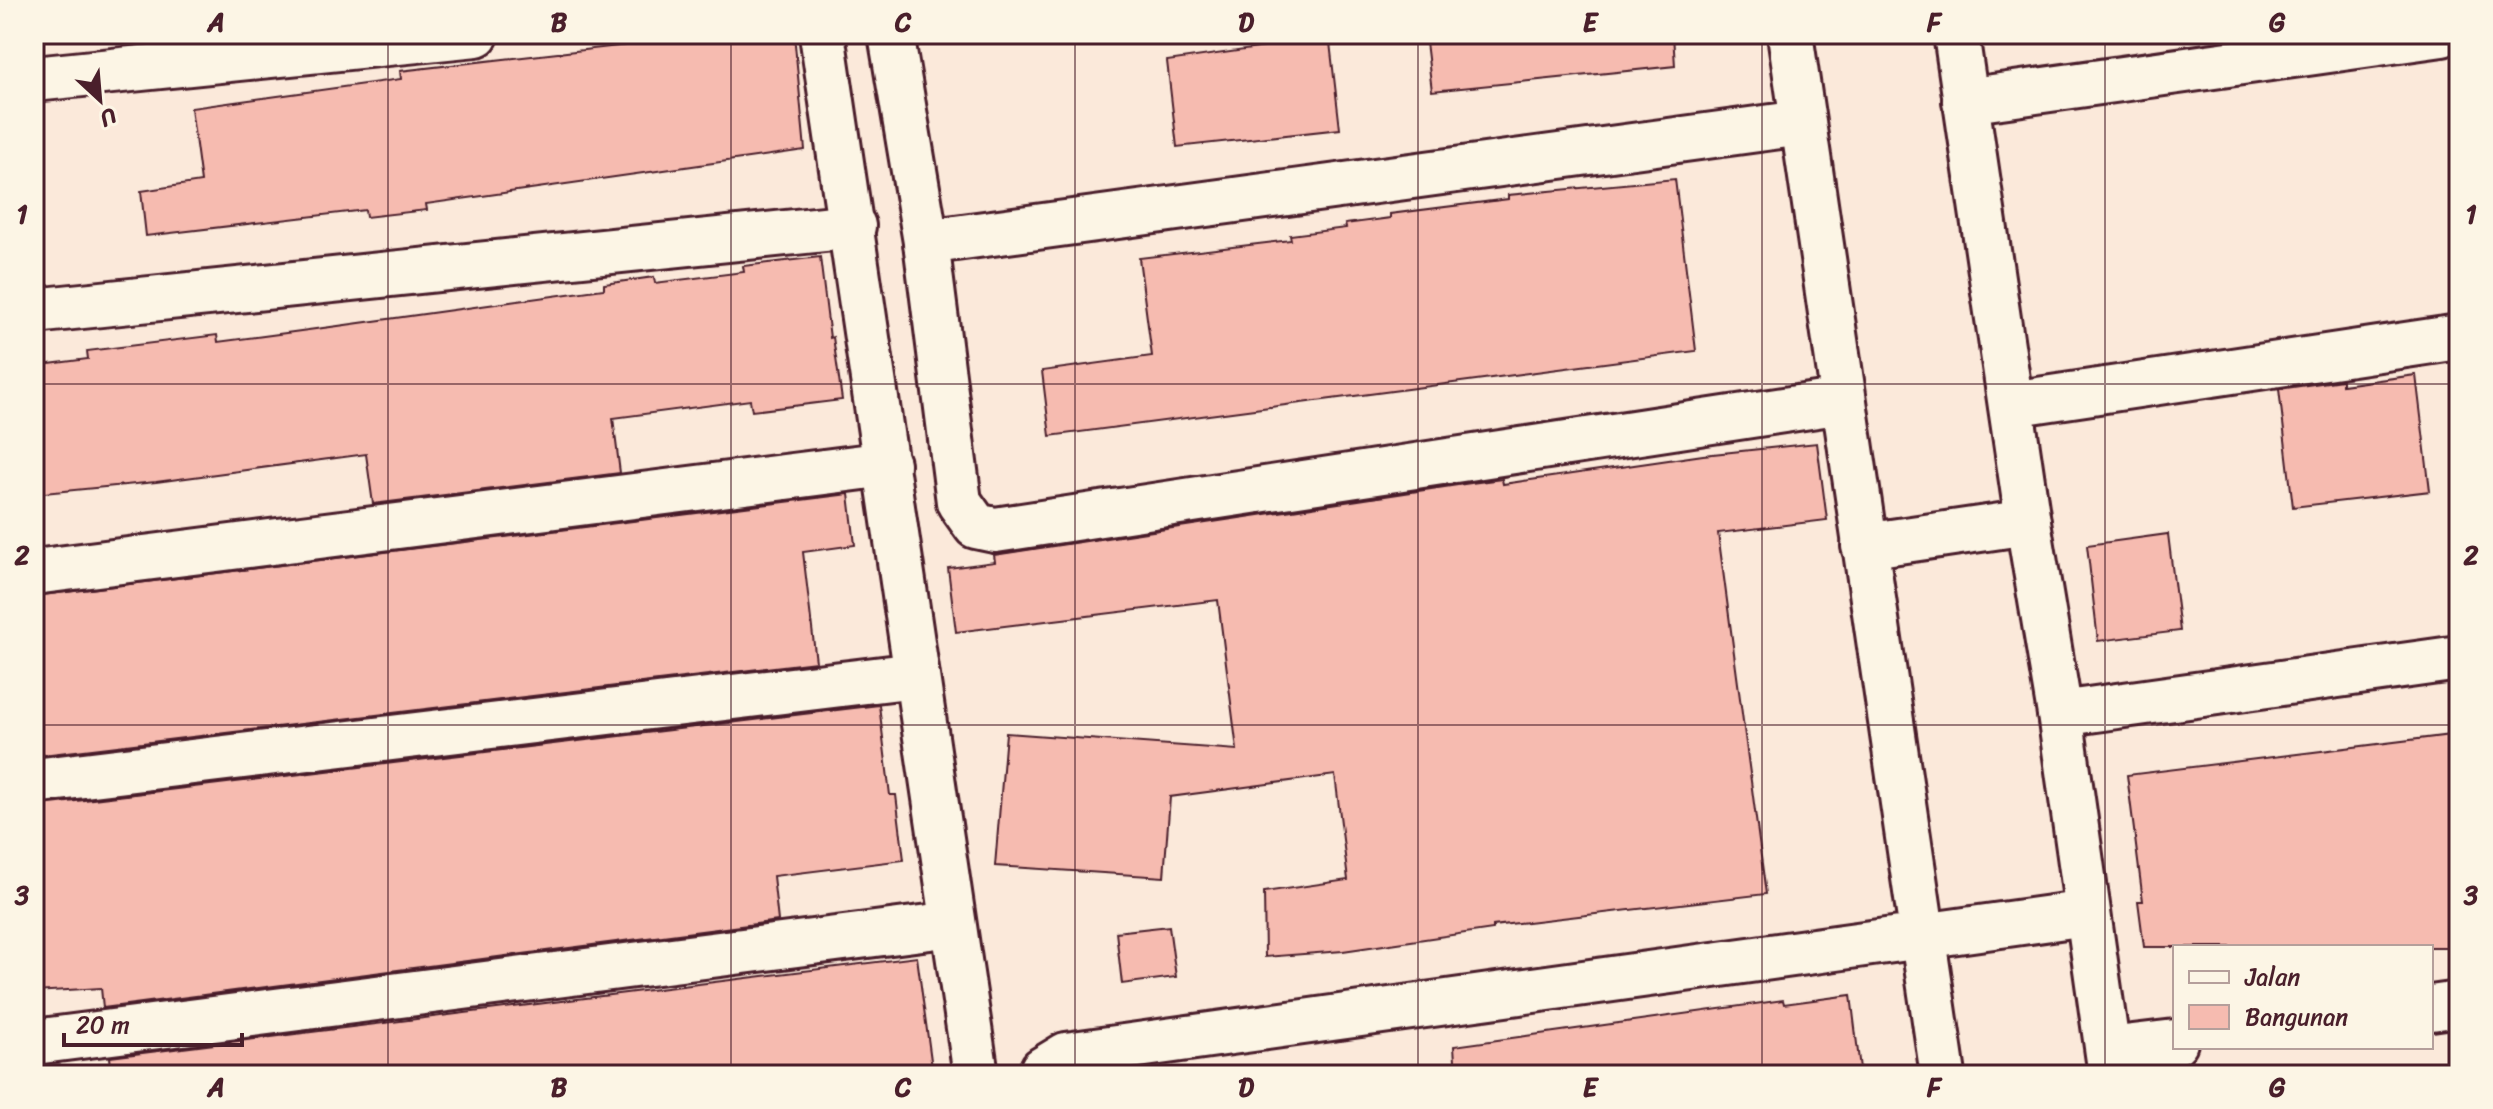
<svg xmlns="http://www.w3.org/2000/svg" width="2493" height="1109" viewBox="0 0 2493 1109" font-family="Sriracha,sans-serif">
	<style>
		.building { fill: #f6bbb0; stroke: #4a1f2b; stroke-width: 2 }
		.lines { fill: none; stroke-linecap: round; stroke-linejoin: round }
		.minor-casing { stroke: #4a1f2b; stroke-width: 50 }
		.minor { stroke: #fcf5e5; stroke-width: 44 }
		.grid { fill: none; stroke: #4a1f2b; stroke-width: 2; stroke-opacity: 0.55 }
		.neatline { fill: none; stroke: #4a1f2b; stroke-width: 3 }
		.grid-label { font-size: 26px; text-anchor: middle; font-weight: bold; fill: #4a1f2b }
	</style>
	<rect width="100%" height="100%" fill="#fbe9da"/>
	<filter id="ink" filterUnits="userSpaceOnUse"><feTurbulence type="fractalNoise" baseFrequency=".0125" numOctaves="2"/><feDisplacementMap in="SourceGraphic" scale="16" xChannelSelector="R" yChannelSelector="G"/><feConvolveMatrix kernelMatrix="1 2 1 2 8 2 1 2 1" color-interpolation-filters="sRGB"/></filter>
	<g filter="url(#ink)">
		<!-- building -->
		<g class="building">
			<path d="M723,34H794L805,150L426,204L427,210L366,217L365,210L146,236L141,191L201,182L191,108L401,79L400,71Z"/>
			<path d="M1293,34H1329L1340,129L1177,147L1167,61L1266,47L1265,38Z"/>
			<path d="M1425,34H1673L1675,66L1432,91Z"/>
			<path d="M1675,179L1696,351L1050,436L1042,371L1152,356L1139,258L1291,240L1290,235L1346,228L1345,224L1390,218V214L1508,199V195Z"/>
			<path d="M820,257L830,338L833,337L842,400L752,411L750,400L613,418L620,473L373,504L366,454L156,482L34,494V366L88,359L87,351L217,335L218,342L338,326L604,289V284L654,277L655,283L744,272L743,266Z"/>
			<path d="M2416,375L2430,491L2293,507L2279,389L2342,380V385Z"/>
			<path d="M1817,443L1827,520L1718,533L1766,894L1493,926V929L1343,951L1265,957L1264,892L1348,880L1335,775L1170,797L1164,877L995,866L1006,733L1237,750L1218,600L956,632L948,568L995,562L994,555L1471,483L1502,479L1503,484L1703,455Z"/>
			<path d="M849,494L855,545L803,552L816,662L34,756V596Z"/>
			<path d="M2168,534L2180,631L2098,641L2087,545Z"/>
			<path d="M879,705L890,795H896L904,860L773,876L778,921L103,1008L101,988L34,992V806Z"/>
			<path d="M2459,734V947H2144L2138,901H2143L2127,775Z"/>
			<path d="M1169,926L1176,977L1122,984L1116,932Z"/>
			<path d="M917,957L933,1075H112L110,1057Z"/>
			<path d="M1851,995L1860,1069L1814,1075H1456L1454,1046L1783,1000L1784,1004Z"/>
		</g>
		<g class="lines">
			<!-- minor casing -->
			<g class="minor-casing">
				<g id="minor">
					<path d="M822,34L976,1075"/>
					<path d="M891,34L926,242L959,502L976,526L995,530L1843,401"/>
					<path d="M1790,34L1943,1075"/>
					<path d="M1956,34L2028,522L2060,714L2459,658"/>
					<path d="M34,79L476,34"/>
					<path d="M1965,101L2442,34"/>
					<path d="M926,242L1802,123"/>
					<path d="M34,311L853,226"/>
					<path d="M2011,404L2459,337"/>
					<path d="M1864,546L2028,522"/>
					<path d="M34,572L887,464"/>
					<path d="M2060,714L2111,1075"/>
					<path d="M34,781L916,675"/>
					<path d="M2431,1008L2459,1004"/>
					<path d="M34,1042L953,924"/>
					<path d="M2108,1050L2175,1042"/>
					<path d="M1042,1075L1043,1069L1066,1055L2087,913"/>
				</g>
			</g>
			<!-- minor -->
			<use href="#minor" class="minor"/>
		</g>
	</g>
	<!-- grid -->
	<path class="grid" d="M388,34V1075M731,34V1075M1075,34V1075M1418,34V1075M1762,34V1075M2105,34V1075M34,384H2459M34,725H2459"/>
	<!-- margin -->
	<rect width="2493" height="1109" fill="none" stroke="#fcf5e5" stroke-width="88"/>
	<!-- legend -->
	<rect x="2173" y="945" width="260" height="104" fill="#fcf5e5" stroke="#b59f9b" stroke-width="2"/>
	<rect x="2189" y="971" width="40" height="12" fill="#fcf5e5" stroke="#b59f9b" stroke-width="2"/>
	<text x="2245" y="985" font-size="24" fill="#4a1f2b">Jalan</text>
	<rect x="2189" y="1005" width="40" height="24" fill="#f6bbb0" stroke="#b59f9b" stroke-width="2"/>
	<text x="2245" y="1025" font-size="24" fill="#4a1f2b">Bangunan</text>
	<!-- north arrow -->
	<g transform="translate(100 100) rotate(154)" stroke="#fcf5e5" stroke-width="6" paint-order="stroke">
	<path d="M0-6L14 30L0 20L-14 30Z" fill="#4a1f2b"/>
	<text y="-12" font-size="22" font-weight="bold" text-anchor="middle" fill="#4a1f2b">U</text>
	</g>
	<!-- scale -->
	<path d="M64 1033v12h178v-12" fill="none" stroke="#4a1f2b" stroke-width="4"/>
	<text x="76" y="1033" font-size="24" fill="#4a1f2b" stroke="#fcf5e5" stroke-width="6" paint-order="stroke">20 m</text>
	<rect x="44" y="44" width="2405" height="1021" class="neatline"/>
	<g class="grid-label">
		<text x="216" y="31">A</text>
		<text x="559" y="31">B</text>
		<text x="903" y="31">C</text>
		<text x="1246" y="31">D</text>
		<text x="1590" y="31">E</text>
		<text x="1934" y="31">F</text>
		<text x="2277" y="31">G</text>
		<text x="22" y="223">1</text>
		<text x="2471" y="223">1</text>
		<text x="22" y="564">2</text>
		<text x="2471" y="564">2</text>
		<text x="22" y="904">3</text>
		<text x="2471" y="904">3</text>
		<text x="216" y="1096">A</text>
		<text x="559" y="1096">B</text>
		<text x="903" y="1096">C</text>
		<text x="1246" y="1096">D</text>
		<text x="1590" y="1096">E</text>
		<text x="1934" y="1096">F</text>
		<text x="2277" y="1096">G</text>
	</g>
</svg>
